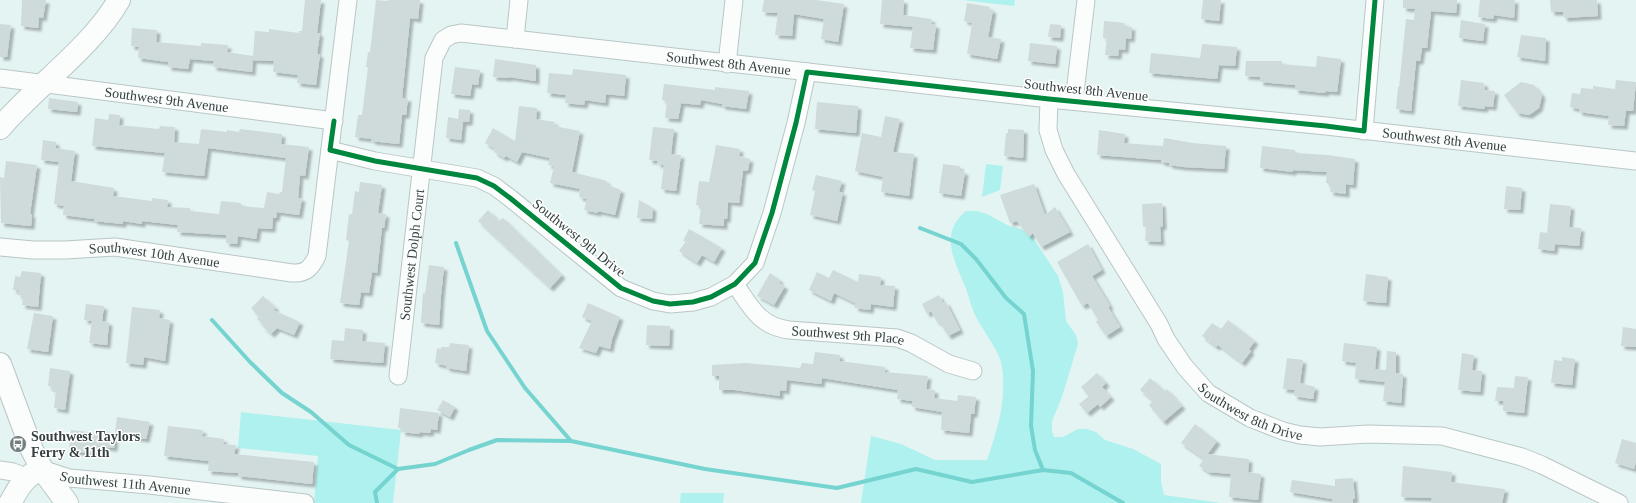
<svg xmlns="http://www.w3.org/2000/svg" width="1636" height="503" viewBox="0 0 1636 503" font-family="Georgia,serif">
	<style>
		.green { fill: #aef1ee }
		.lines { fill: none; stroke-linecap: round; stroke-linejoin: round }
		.stream { stroke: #75d3d0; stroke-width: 4 }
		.building { fill: #cedbda; filter: url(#shadow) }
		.street-casing { stroke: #b9c6c5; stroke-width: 19 }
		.secondary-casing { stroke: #b9c6c5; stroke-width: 24 }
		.street { stroke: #fbfdfd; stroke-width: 17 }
		.secondary { stroke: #fbfdfd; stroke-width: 22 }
		.cycleway-casing { stroke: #fff; stroke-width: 8 }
		.cycleway { stroke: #00873e; stroke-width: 5 }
		.labels { text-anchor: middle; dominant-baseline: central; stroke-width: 3; stroke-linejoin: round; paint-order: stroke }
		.street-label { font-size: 14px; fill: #34403f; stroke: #fff }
		.poi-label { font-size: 14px; font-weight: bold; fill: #34403f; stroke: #fff; text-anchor: start }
	</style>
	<defs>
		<filter id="shadow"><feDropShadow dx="3.5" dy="3.5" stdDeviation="1" flood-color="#0004"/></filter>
	</defs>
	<rect width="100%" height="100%" fill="#e4f4f3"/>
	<!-- green -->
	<g class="green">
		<path d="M963,0H1015L1014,6Z"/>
		<path d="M986,164L1003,166L1000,190L982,197Z"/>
		<path d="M966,211H977L987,214L1009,226L1021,229L1032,236L1058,276L1063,292L1066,321L1076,335L1078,344L1062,397L1052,421V432L1054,437H1063L1078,429H1087L1096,432L1105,440L1133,449L1161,464V481L1164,495L1221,503H861L871,436L901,444L935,460H987C998,428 1008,396 1001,362C999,352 982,328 976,317C971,307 969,296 965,286C954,260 939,233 966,211Z"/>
		<path d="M241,412L401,430L393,503H314L318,456L238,448Z"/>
		<path d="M681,493H724L723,503H680Z"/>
	</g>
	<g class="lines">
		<!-- stream -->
		<g class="stream">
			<path d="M920,228L961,244L976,259L1006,298L1024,314L1033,371L1031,426L1035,450L1043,470"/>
			<path d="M456,243L487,331L525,388L571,441"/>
			<path d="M212,320L250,362L282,393L311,412L349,445L398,469L435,464L469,450L497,440L571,441L705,469L837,488L916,469L972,482L1043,470L1071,473L1123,503"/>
			<path d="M377,503L375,492L398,469"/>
		</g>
	</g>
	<!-- building -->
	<g class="building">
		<path d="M22,0H46L43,18L39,17L38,28L21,26Z"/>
		<path d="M305,0H321L317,33H320L317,54H320L316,85L297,83L298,75L273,72L274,61L253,60L252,72L213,67L214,61L190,59L188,69L168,67V62L138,58L139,47L131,46L132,28L157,30L156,42L201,46V43L228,45L227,52L253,56L255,31L269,32V29L299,33V31H302Z"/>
		<path d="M376,0L387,1L388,0H420L418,19L410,18L402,98H408L406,115H402L399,144L371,141L372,139L355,137L358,115H362L368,67H366L368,52H370Z"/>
		<path d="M764,0H816L844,4L838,42L821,39L824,19L794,14L792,36L775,35L778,13L762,12Z"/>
		<path d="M882,0H904L903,15L932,19L931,24L936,25L933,50L910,48L913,27L880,24Z"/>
		<path d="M1203,0H1221L1219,21L1201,19Z"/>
		<path d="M1403,0H1457L1456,13L1431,11L1427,48H1422L1420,61H1416L1411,111L1396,109L1398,87H1399L1406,19L1414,20L1415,9L1403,8Z"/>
		<path d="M1480,0H1515L1514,18L1494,15L1493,19L1478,17Z"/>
		<path d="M1550,0H1597L1598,16L1564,18L1563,12H1551Z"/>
		<path d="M967,3L990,7L989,9L993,10L988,37L1001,39L997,59L967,54L972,23L964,21Z"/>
		<path d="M1461,20L1485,24L1483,41L1459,38Z"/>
		<path d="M1104,21L1125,23L1124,26L1132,27L1131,39L1126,38L1125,50L1119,49L1118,56L1105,55L1107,39L1103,38Z"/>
		<path d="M0,24L11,25L7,57H0Z"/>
		<path d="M1050,24L1061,25L1060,38L1048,37Z"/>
		<path d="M1521,35L1546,38L1545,61L1517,57Z"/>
		<path d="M1030,43L1057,46L1055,64L1028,61Z"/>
		<path d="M1202,44L1237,47L1235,66L1219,65L1217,79L1149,73L1151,53L1200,58Z"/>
		<path d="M1317,56L1341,59L1337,92L1326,91L1325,93L1295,90V85L1260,82V77L1245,76L1246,61H1282V64L1316,67Z"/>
		<path d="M495,59L536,65V81L509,77L508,78L493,77Z"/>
		<path d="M455,67L480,70L478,85L472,84L470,96L451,94Z"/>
		<path d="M573,69L626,75L624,96L606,94L605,103L585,100L584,105L565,103L566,95L547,93L549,73L572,75Z"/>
		<path d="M1461,80L1484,83L1485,90L1495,91L1493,107L1485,106L1484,109L1458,106Z"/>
		<path d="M1616,80L1636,82L1633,111H1626L1624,126L1608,125L1609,116L1579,112V109L1570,107L1572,93L1580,94L1581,88L1593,89V86L1615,89Z"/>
		<path d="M1521,82L1534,85L1542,95L1539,108L1529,115L1517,113L1504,95Z"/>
		<path d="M664,84L715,90V87L749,91L746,109L722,106V104L701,100L700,105L681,103L678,119L665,118L667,101L662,100Z"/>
		<path d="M49,98L78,102L77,112L48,109Z"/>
		<path d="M817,102L858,106L856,133L815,129Z"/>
		<path d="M519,106L537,108L536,119L555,122L554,126L580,131L572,172L607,181L606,184L621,190L615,215L598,211V213L584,210L587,199L579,197L580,189L550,183L554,166L548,165L550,158L522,152L517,162L506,156L504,158L494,152L495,149L485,143L493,128L515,141Z"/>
		<path d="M459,109L470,110L469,122H463L461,140L446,138L448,117L458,119Z"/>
		<path d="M109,114L120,115L119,125L159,129L160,126L175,127L174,142L199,144L201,129L227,132V130L239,132L240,129L282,134L281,144L309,147L305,176L300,175L298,198H302L299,215L277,212L276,218H273L272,229L258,228L256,239L238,236L237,244L226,243V235L177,232L178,225L142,221V224L123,221V224L94,221V219L63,215L64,206L54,204L59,162L41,160L43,140L56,142V148L75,151L71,181L114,188L113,196L152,201V198L168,200L167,207L190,208V211L219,214L221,201L241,203V206L264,208L267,192L279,194L280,192H282L286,158L208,148L204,176L162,172L165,153L92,146L95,118L108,120Z"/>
		<path d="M885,116L900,119L893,152L914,154L909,196L881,192L883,177L855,171L862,133L881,137Z"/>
		<path d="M653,127L674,129L671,154L681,155L676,191L661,189L664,165L657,164L658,161L649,160Z"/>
		<path d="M1008,129L1024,130L1023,158L1004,156L1006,133H1008Z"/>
		<path d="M1099,130L1125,134L1124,143L1163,146L1164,138L1193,143L1226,146L1224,169L1184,167L1169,165V163L1161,162V160L1097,155Z"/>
		<path d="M716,145L740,149L739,156L750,159L748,170L743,171L739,203L728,202L727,219H724V226L699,224L701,206L696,205L699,181L709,182Z"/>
		<path d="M1262,146L1295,150V153L1328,155L1355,159L1353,185L1346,184V194L1330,192L1331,184L1326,183L1327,172L1293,170V172L1260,168Z"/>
		<path d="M6,161L37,165L30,214H32L31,226L1,223L0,177L4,178Z"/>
		<path d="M943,164L960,166L959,170L965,172L961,196L939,193Z"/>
		<path d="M816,175L842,181L839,192H843L837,221L810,215L815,191L812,190Z"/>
		<path d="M360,182L382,185L378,213L386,214L384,228L382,227L377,273L372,272L369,293L361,292L359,305L340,303L349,241L346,240L349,214H352L355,191L359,192Z"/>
		<path d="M1034,184L1045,215L1055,207L1070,232L1041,247L1033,233L1029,237L1017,221L1010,223L1000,195Z"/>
		<path d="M1506,186L1522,188L1520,210L1504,209Z"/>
		<path d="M639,200L653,208L652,219L637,218Z"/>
		<path d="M1162,203L1163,226L1160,227L1161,242L1145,241L1146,227H1143L1142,204Z"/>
		<path d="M1550,204L1571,206L1569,227L1581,228L1579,246L1555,244L1554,251L1538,249L1540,232L1547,233Z"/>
		<path d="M488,210L499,221L503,218L562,275L550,288L478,221Z"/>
		<path d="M689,229L722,248L714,262L702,255L697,263L679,251L686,241H683Z"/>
		<path d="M1088,244L1102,270L1092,276L1110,306L1108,307L1120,327L1106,336L1096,322L1098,320L1088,303L1082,306L1057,262Z"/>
		<path d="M429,265L444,267L441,295L439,325L421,323L423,293H425Z"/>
		<path d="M833,270L858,282L859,274L881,277L880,285L895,286L893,307L871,304L870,310L855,308V303L834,293L831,301L809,290L817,272L829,278Z"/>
		<path d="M22,271L41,273L38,307L22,305L23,296L18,295L19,290H13L15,276L20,277Z"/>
		<path d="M770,273L780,280L779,283L785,286L774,305L757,296Z"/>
		<path d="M1366,274L1388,277L1386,303L1363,301Z"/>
		<path d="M939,295L943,303L946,302L960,330L948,336L939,321L937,322L931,311L927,314L922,304Z"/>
		<path d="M263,296L276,308L273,310L300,322L294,335L277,328L271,334L262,326L264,325L257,319L259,317L251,308Z"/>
		<path d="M588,303L620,317L612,339L610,349L599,346L596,353L579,348L592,321L582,317Z"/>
		<path d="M86,304L104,306L102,321L109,322L107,345L89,343L92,321L84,320Z"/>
		<path d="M132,307L160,310L159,318L170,320L165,361L144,357L143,365L126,363Z"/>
		<path d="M34,313L53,316L48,352L27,349Z"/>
		<path d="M1228,320L1255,341L1249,349L1251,351L1242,363L1218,345L1216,347L1202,336L1212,323L1221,329Z"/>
		<path d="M647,325L670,326L669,346L646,345Z"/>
		<path d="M1623,327L1636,329V347L1621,346Z"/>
		<path d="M345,328L363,330L362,341L385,343L383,363L330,359L332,340L344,341Z"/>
		<path d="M450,343L469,345L466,371L446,368L447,366L435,363L437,348L441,349V347H449Z"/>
		<path d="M1344,343L1377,347L1375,369L1386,370L1387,351L1396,352V373L1403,374L1401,403L1383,401L1385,382L1355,379L1356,363L1342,361Z"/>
		<path d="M815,352L840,355V361L885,367V372L928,376L926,389L935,390L934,398L957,401L958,395L976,397L974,414H971L969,433L941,430L942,412L912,407V401L897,399L898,390L822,378L821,384L787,380L786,391L780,390V396L735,390H719V376H712V365L746,363L800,368L802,363L813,364Z"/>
		<path d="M1462,353L1474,355L1472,370L1482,371L1480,392L1458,390Z"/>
		<path d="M1562,357L1575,359L1572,385L1551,383L1554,360L1562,361Z"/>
		<path d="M1287,358L1303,360L1300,383L1315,387L1313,399L1294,396L1295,390L1283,389Z"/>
		<path d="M50,368L70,371L65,410L54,408L56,392H52L53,387L48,386Z"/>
		<path d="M1097,373L1106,383L1102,387L1111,397L1100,407L1098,404L1087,413L1079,404L1089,396L1081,387Z"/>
		<path d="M1515,376L1528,377L1524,413L1503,411V401H1495L1497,387L1514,388Z"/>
		<path d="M1150,378L1165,391L1167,389L1182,406L1163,422L1149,405L1153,401L1140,390Z"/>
		<path d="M443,400L455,407L450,417L437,410Z"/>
		<path d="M400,408L439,413L437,430L431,429L430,433L420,432L419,434L402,432V428H398Z"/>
		<path d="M117,417L150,422L146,439L115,435L114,448L98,446L97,454L69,451L71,430L105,434V431L115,433Z"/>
		<path d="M1195,424L1217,441L1204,459L1181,443Z"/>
		<path d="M168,426L203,430L202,436L224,439L223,444L236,445L234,454L314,462L312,484L238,476V473L208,471L209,461L164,456Z"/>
		<path d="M1622,439L1636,443V461L1634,469L1615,463Z"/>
		<path d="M1207,454L1249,459L1248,472L1261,474L1258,500L1229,497L1231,474L1208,472L1199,466Z"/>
		<path d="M1403,466L1452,472L1451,482L1505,489L1502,503H1431L1432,498L1401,497Z"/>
		<path d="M1353,478L1355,499H1353V503H1332V499L1290,492L1292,480L1335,486V479Z"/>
	</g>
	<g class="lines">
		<!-- street casing -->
		<g class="street-casing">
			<g id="street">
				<path d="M515,39L519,0"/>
				<path d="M727,64L734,0"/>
				<path id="s1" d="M0,78L334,121"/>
				<path id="s2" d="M1049,99L1048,130L1054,150L1066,174L1159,324L1166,339L1185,367L1208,393L1250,418L1283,431L1300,435L1320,437L1368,434L1442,436L1522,457L1542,465L1619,503"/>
				<path d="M1074,101L1086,0"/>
				<path d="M1364,131L1375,0"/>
				<path d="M330,150L375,161L477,178L494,186L510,198L621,288L653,301L670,304L693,302L711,297L735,284L755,263L772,213L796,123L807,72"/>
				<path id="s3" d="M0,247L33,250H65L115,247L292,273C306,274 311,268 317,256L348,0"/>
				<path id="s4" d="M735,284C751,307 759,326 789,330L897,338L911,343L949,364L973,371"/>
				<path id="s5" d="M398,376L434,58L443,40L451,35L461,33L1049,99L1326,126L1636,161"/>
				<path id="s6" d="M42,469L69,478L149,485L305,503"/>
				<path d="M0,470L13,472L26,477"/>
			</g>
		</g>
		<!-- secondary casing -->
		<g class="secondary-casing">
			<g id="secondary">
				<path d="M0,128C36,86 92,47 119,0"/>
				<path d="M0,364L32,450L42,469L67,503"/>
				<path d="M10,503C19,487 24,476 42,469"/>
			</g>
		</g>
		<!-- street -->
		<use href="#street" class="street"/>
		<!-- secondary -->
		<use href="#secondary" class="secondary"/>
		<!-- cycleway casing -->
		<g class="cycleway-casing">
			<path id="cycleway" d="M334,121L330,150L375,161L477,178L494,186L510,198L621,288L653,301L670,304L693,302L711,297L735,284L755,263L772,213L796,123L807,72L1049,99L1326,126L1364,131L1375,0"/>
		</g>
		<!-- cycleway -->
		<use href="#cycleway" class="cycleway"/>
	</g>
	<!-- icons -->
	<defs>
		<g id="bus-disc" transform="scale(0.9)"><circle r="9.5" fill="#727f7e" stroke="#fff"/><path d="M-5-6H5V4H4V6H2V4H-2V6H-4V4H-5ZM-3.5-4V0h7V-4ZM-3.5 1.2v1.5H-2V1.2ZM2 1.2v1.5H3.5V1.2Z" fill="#fff"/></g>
	</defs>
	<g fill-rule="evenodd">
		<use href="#bus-disc" x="18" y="444"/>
	</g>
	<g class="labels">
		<!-- street labels -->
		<g class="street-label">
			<text stroke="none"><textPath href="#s5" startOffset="629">Southwest 8th Avenue</textPath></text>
			<text transform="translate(1086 90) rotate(6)">Southwest 8th Avenue</text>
			<text stroke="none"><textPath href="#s1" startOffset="168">Southwest 9th Avenue</textPath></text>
			<text stroke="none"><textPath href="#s5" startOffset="1349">Southwest 8th Avenue</textPath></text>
			<text transform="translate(579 238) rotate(39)">Southwest 9th Drive</text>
			<text stroke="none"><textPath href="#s5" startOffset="122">Southwest Dolph Court</textPath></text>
			<text stroke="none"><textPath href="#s3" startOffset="155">Southwest 10th Avenue</textPath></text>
			<text stroke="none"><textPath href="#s4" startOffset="133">Southwest 9th Place</textPath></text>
			<text stroke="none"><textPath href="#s2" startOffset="387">Southwest 8th Drive</textPath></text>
			<text stroke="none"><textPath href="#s6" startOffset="85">Southwest 11th Avenue</textPath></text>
		</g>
		<!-- poi labels -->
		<g class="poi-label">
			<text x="31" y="436">Southwest Taylors<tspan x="31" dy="16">Ferry &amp; 11th</tspan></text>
		</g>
	</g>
</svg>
